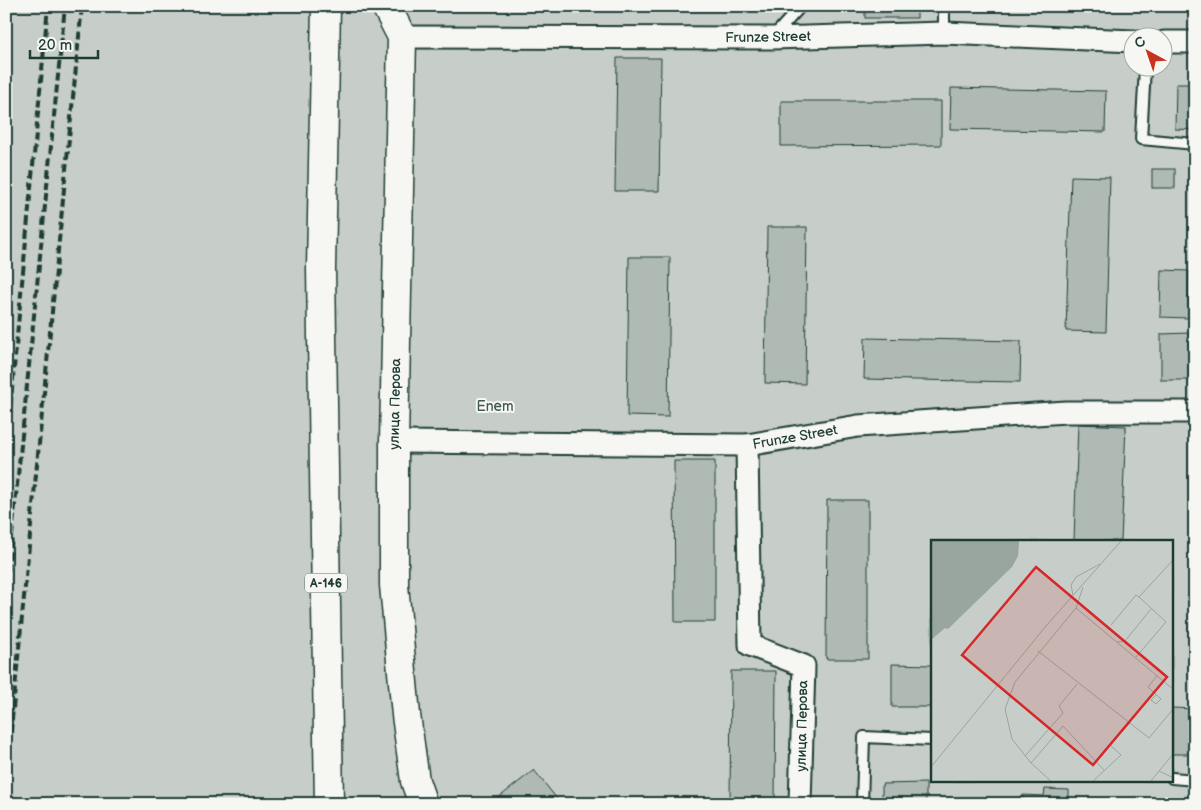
<svg xmlns="http://www.w3.org/2000/svg" width="1201" height="810" viewBox="0 0 1201 810" font-family="'Balsamiq Sans',sans-serif">
	<style>
		.green { fill: #c7cec9; stroke: #73867e; fill-rule: evenodd }
		.building { fill: #b0bab5; stroke: #1f3d34 }
		.lines { fill: none; stroke-linecap: round; stroke-linejoin: round }
		.lane-casing { stroke: #1f3d34; stroke-width: 14 }
		.street-casing { stroke: #1f3d34; stroke-width: 25 }
		.secondary-casing { stroke: #1f3d34; stroke-width: 31 }
		.highway-casing { stroke: #1f3d34; stroke-width: 31 }
		.lane { stroke: #f6f6f2; stroke-width: 10 }
		.street { stroke: #f6f6f2; stroke-width: 21 }
		.secondary { stroke: #f6f6f2; stroke-width: 28 }
		.highway { stroke: #f6f6f2; stroke-width: 28 }
		.rail { stroke: #1f3d34; stroke-width: 4; stroke-dasharray: 8 4; stroke-linecap: butt }
		.labels { text-anchor: middle; dominant-baseline: central; stroke-width: 4; stroke-linejoin: round; paint-order: stroke }
		.shield { fill: #f6f6f2; stroke: #60746d; stroke-width: 1 }
		.shield-label { font-size: 12px; font-weight: bold; fill: #1f3d34 }
		.street-label { font-size: 14px; fill: #1f3d34; stroke: #f6f6f2 }
		.park-label { font-size: 14px; fill: #415a52; stroke: #f6f6f2 }
		.inset-road { fill: none; stroke: #98a59f; stroke-width: 1 }
		.view { fill: #d62828; fill-opacity: 0.15; stroke: #d62828; stroke-width: 2.5 }
		.inset-edge { fill: none; stroke: #1f3d34; stroke-width: 2.5 }
	</style>
	<rect width="100%" height="100%" fill="#e9ebe7"/>
	<filter id="ink" filterUnits="userSpaceOnUse"><feTurbulence type="fractalNoise" baseFrequency=".02" numOctaves="2"/><feDisplacementMap in="SourceGraphic" scale="10" xChannelSelector="R" yChannelSelector="G"/><feConvolveMatrix kernelMatrix="1 2 1 2 8 2 1 2 1" color-interpolation-filters="sRGB"/></filter>
	<g filter="url(#ink)">
		<!-- green -->
		<path class="green" d="M6,6H1195V804H6ZM1134,38H1164V68H1134ZM932,541H1172V781H932Z"/>
		<!-- building -->
		<g class="building">
			<rect x="865" y="6" width="52" height="12"/>
			<path d="M617,58H661L659,191H615Z"/>
			<path d="M1176,84H1195V130L1175,129Z"/>
			<path d="M951,88L1106,91L1105,132L950,129Z"/>
			<path d="M781,101H941V145L781,146Z"/>
			<rect x="1152" y="169" width="23" height="19"/>
			<path d="M1071,176L1110,177L1106,332L1066,331Z"/>
			<path d="M767,227H807L805,384L765,383Z"/>
			<path d="M629,257H670L668,417L627,416Z"/>
			<path d="M1161,270L1189,271L1188,318L1160,317Z"/>
			<path d="M1189,333V380H1161V334Z"/>
			<path d="M865,338L1021,341L1020,382L864,379Z"/>
			<path d="M1078,424L1126,426L1121,541H1074Z"/>
			<path d="M674,461H715V622H675Z"/>
			<path d="M827,500H868V659H826Z"/>
			<path d="M892,664L932,665V707H892Z"/>
			<path d="M731,671H776L775,804H730Z"/>
			<path d="M1172,708L1195,709V754H1172Z"/>
			<path d="M534,770L561,804H494L493,802Z"/>
			<path d="M926,783V804H882V784Z"/>
			<path d="M1045,789L1069,790V804H1023V795L1044,796Z"/>
		</g>
		<g class="lines">
			<!-- lane casing -->
			<g class="lane-casing">
				<g id="lane">
					<path d="M944,33V6"/>
					<path d="M773,37L801,6"/>
					<path d="M1145,68L1141,139L1195,144"/>
					<path d="M1172,778L1195,780"/>
					<path d="M862,804L864,737L932,740"/>
				</g>
			</g>
			<!-- street casing -->
			<g class="street-casing">
				<g id="street">
					<path d="M402,37L772,38L944,33L1134,41"/>
					<path d="M1164,42H1195"/>
					<path d="M394,442L747,445L858,426L1066,412H1195"/>
					<path d="M747,445L750,645L804,666L800,804"/>
				</g>
			</g>
			<!-- secondary casing -->
			<g class="secondary-casing">
				<path id="secondary" d="M386,6L402,37L394,442V585L406,715L415,781L423,804"/>
			</g>
			<!-- highway casing -->
			<g class="highway-casing">
				<path id="highway" d="M326,6L321,269L329,804"/>
			</g>
			<!-- lane -->
			<use href="#lane" class="lane"/>
			<!-- street -->
			<use href="#street" class="street"/>
			<!-- secondary -->
			<use href="#secondary" class="secondary"/>
			<!-- highway -->
			<use href="#highway" class="highway"/>
			<!-- rail -->
			<g class="rail">
				<path d="M6,453L48,6"/>
				<path d="M6,595L65,6"/>
				<path d="M6,780L82,6"/>
			</g>
		</g>
	</g>
	<g class="labels">
		<!-- shield labels -->
		<rect class="shield" x="305" y="573.5" width="42" height="19" rx="4"/>
		<g class="shield-label">
			<text x="326" y="583">А-146</text>
		</g>
		<!-- street labels -->
		<g class="street-label">
			<text transform="translate(768 37) rotate(-1)">Frunze Street</text>
			<text transform="translate(395 404) rotate(-89)">улица Перова</text>
			<text transform="translate(795 437) rotate(-10)">Frunze Street</text>
			<text transform="translate(802 726) rotate(-89)">улица Перова</text>
		</g>
		<!-- park labels -->
		<g class="park-label">
			<text x="495" y="406">Enem</text>
		</g>
	</g>
	<!-- overview -->
	<g transform="translate(931 540)">
		<rect width="242" height="242" fill="#e9ebe7"/>
		<path d="M0,0H242V242H0Z" fill="#c7cec9"/>
		<path d="M0,0H88V3L87,16L81,27L17,89L14,88L0,100Z" fill="#99a6a0"/>
		<path class="inset-road" d="M142,55L140,45L145,37L169,24M145,68L243,150M180,85L205,55L208,57L243,19M186,102L194,101L220,69M107,111L218,198L243,168M205,117L235,82L208,57M225,155L220,160L225,164L230,159L217,147L226,136M94,216L132,173L128,166L146,144M100,223L132,186L173,230M0,227L115,86L191,0M228,231L243,238M121,242L100,223L81,199L74,169L84,142L145,68L152,47M161,242L190,215L179,205L199,183M219,242L243,213"/>
		<path class="view" d="M105,27L236,137L162,225L31,115Z"/>
		<rect width="242" height="242" class="inset-edge"/>
	</g>
	<!-- margin -->
	<rect width="1201" height="810" fill="none" stroke="#f6f6f2" stroke-width="25"/>
	<rect x="12" y="12" width="1176" height="785" fill="none" stroke="#1f3d34" stroke-width="2" filter="url(#ink)"/>
	<!-- north arrow -->
	<g transform="translate(1148 52) rotate(320)"><circle r="24" fill="#f6f6f2" stroke="#a0aca6"/>
	<path d="M0-4L9 19L0 12L-9 19Z" fill="#c8321e"/>
	<text y="-8" font-size="14" font-weight="bold" text-anchor="middle" fill="#1f3d34">С</text>
	</g>
	<!-- scale -->
	<path d="M30 50v8h68v-8" fill="none" stroke="#1f3d34" stroke-width="2.5"/>
	<text x="38" y="50" font-size="15" fill="#1f3d34" stroke="#f6f6f2" stroke-width="4" paint-order="stroke">20 m</text>
</svg>
